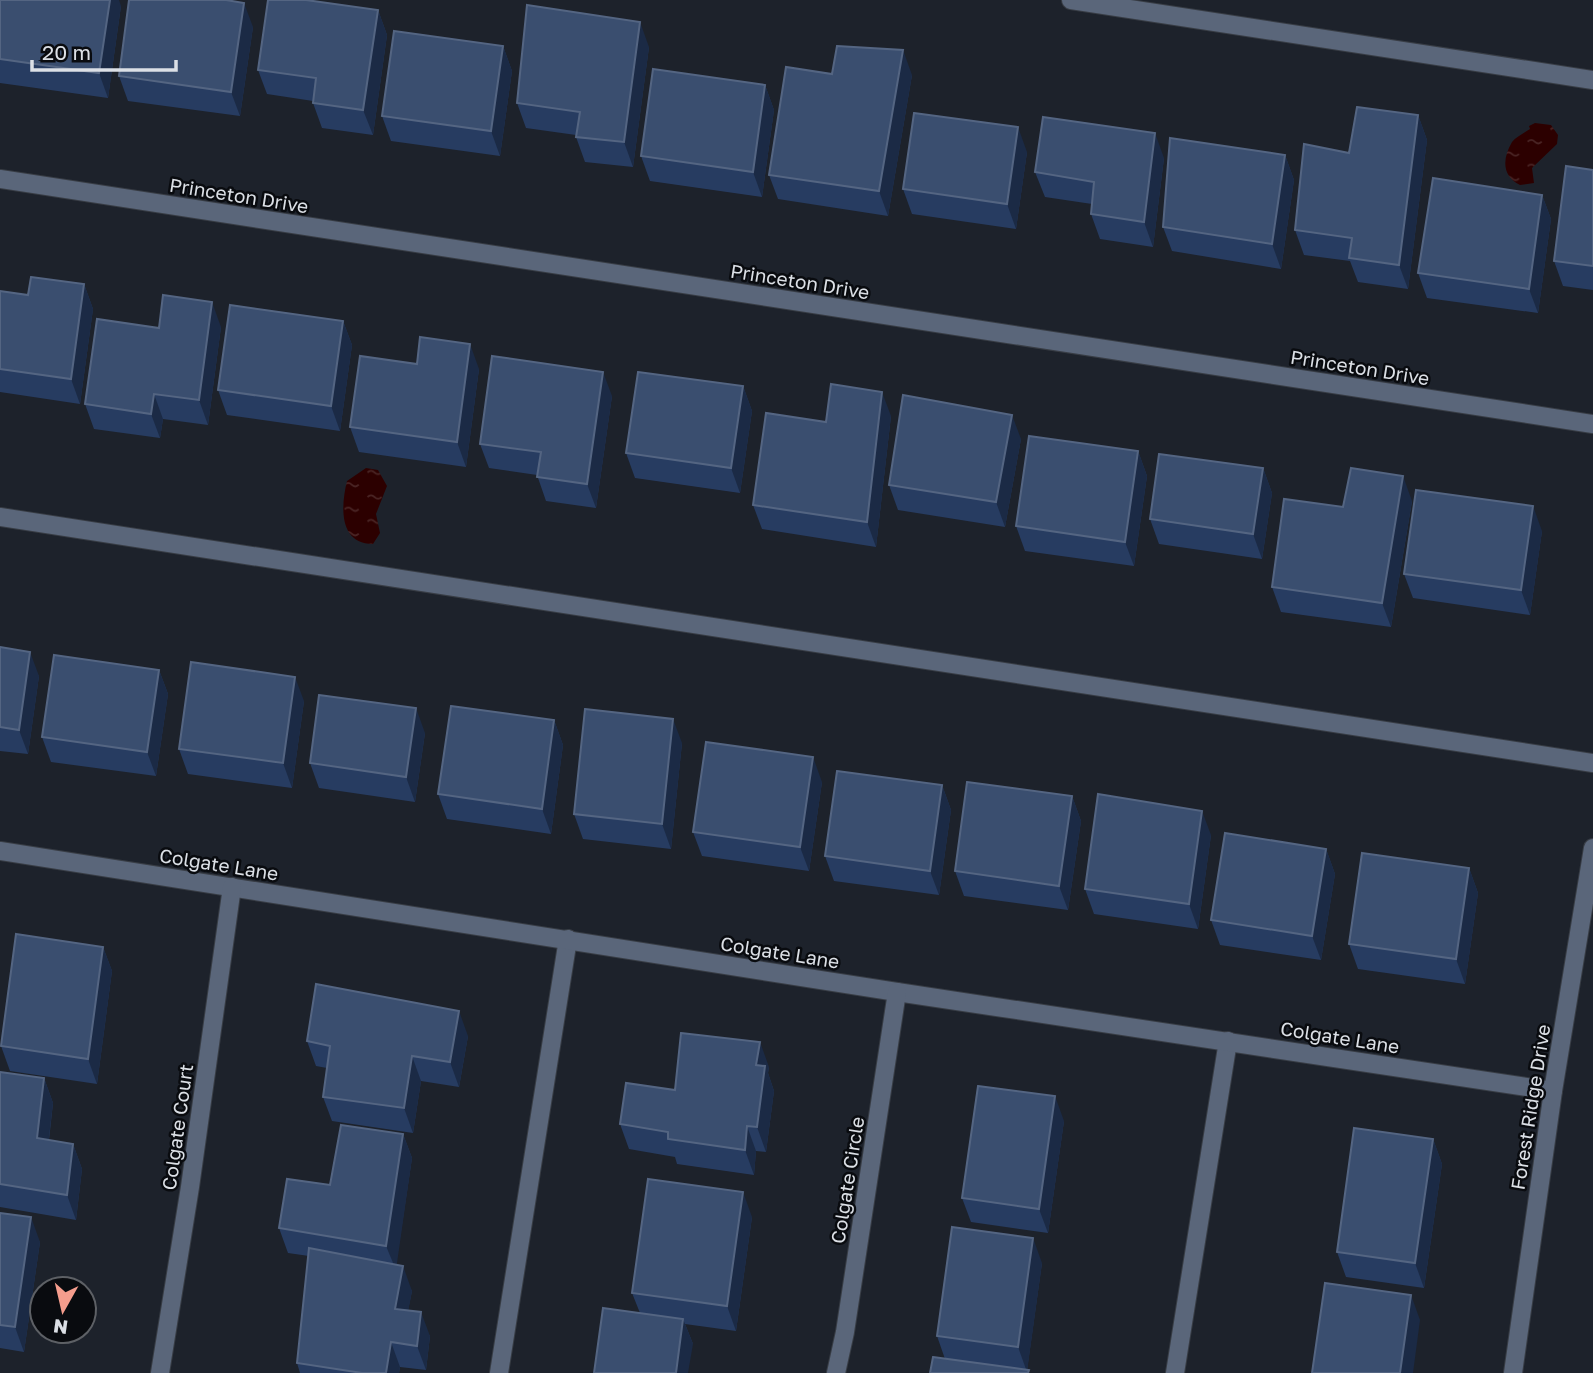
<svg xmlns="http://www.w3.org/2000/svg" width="1593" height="1373" viewBox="0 0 1593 1373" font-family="'Golos Text',sans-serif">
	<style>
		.water { fill: url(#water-ripples) }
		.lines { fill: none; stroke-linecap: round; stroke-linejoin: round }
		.lane-casing { stroke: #383d45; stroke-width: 20 }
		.street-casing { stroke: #383d45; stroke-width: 20 }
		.lane { stroke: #5a667a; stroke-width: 18 }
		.street { stroke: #5a667a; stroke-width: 18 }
		.wall { fill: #273c61 }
		.shaded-wall { fill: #1b2a45 }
		.building { fill: #3a4e6f; stroke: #546582; stroke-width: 2 }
		.labels { text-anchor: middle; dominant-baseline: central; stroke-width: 5; stroke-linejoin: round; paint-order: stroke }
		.street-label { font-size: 19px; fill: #dce0e6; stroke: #090b0f }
	</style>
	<defs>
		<pattern id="water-ripples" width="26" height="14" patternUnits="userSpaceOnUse" patternTransform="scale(1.75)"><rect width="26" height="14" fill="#2c0000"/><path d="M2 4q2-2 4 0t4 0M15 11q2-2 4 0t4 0" fill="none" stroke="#4a2525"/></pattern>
	</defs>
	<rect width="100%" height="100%" fill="#1d222b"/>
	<!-- water -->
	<g class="water">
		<path d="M1535,123L1551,125L1558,135L1557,144L1532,168L1534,183L1520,185C1502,176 1502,159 1512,142C1516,137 1524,133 1530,129L1529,126Z"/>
		<path d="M366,468L378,470L387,486L376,514L380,533L373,544C338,544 341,505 347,481Z"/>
	</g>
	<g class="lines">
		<!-- lane casing -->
		<g class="lane-casing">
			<g id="lane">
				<path d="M1071,0L1593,80"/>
				<path d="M0,517L1593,763"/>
				<path d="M499,1373L568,939"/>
				<path d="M1175,1373L1228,1041"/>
			</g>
		</g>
		<!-- street casing -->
		<g class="street-casing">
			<g id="street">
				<path d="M0,179L1593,424"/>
				<path d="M0,851L897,992L1553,1091"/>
				<path d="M160,1373L190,1187L232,887"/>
				<path d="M836,1373L845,1332L897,992"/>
				<path d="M1513,1373L1553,1091L1593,848"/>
			</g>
		</g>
		<!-- lane -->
		<use href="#lane" class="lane"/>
		<!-- street -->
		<use href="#street" class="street"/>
	</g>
	<!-- wall -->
	<g class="wall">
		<path d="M0,0L121,6L108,98L0,83Z"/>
		<path d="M378,10L387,35L373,135L322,128L313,103V101L267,94L258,70Z"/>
		<path d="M253,27L240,116L128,101L119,76Z"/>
		<path d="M503,46L512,71L500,156L391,141L382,116Z"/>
		<path d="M649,47L633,167L585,162L576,137V135L526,128L517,103Z"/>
		<path d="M912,75L888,216L778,199L769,175Z"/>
		<path d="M765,85L774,110L762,197L650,181L641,156Z"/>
		<path d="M1418,115L1427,140L1408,289L1358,282L1350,261L1304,255L1295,230L1349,153Z"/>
		<path d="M1027,152L1016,229L912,214L903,189Z"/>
		<path d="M1285,155L1294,180L1281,269L1172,251L1163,227Z"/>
		<path d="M1164,158L1153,247L1100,239L1091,214L1092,204L1045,197L1035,172Z"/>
		<path d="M1593,170V290L1563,286L1554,261Z"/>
		<path d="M1542,195L1551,219L1538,313L1427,298L1418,273Z"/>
		<path d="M84,284L93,309L80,404L0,392V291L28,295Z"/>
		<path d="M343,321L352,345L340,431L227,415L218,390Z"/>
		<path d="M221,327L208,425L163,419L160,438L94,429L85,404L159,328Z"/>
		<path d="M417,364L479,369L466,467L359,452L350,427Z"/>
		<path d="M743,386L752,411L740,493L635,478L626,453Z"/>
		<path d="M612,396L596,508L546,501L537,475L489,468L480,444Z"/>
		<path d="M891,416L876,547L762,529L753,505Z"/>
		<path d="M1021,439L1005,527L898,510L889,485Z"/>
		<path d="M1138,451L1147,476L1134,566L1025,551L1016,526Z"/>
		<path d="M1263,468L1272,493L1262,559L1159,544L1150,519Z"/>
		<path d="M1412,501L1391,627L1281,612L1272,587Z"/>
		<path d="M1542,531L1530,615L1413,598L1404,574Z"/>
		<path d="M0,647L39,676L28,754L0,751Z"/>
		<path d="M159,670L168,694L156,776L51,762L42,737Z"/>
		<path d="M304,701L292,788L188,774L179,749Z"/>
		<path d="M554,720L563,745L551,834L447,819L438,794Z"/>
		<path d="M425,733L415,802L319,788L310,763Z"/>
		<path d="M682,743L671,849L583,839L574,814Z"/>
		<path d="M822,782L809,871L702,856L693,832Z"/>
		<path d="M942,785L951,810L939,895L834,881L825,856Z"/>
		<path d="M1072,796L1081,821L1068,910L964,896L955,871Z"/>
		<path d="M1211,835L1198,929L1094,914L1085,889Z"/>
		<path d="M1326,849L1335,874L1321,960L1220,945L1211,920Z"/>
		<path d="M1469,868L1478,893L1465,984L1358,969L1349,944Z"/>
		<path d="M103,947L112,971L97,1084L10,1071L1,1046Z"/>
		<path d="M468,1036L459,1087L421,1081L413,1133L332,1121L323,1097L327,1068L316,1066L307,1041Z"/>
		<path d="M769,1067L768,1073L774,1091L766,1152L756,1151L754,1175L677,1164L675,1157L629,1149L620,1124L675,1090Z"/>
		<path d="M0,1072L44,1078L53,1103L49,1140L73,1144L82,1169L76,1220L0,1207Z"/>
		<path d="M1064,1121L1048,1233L971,1222L962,1198Z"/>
		<path d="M403,1134L412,1158L396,1265L412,1291L408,1310L430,1336L426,1370L400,1367L399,1373H300L297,1363L309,1256L288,1253L279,1228L330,1185Z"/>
		<path d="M1433,1139L1442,1164L1424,1288L1346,1277L1337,1252Z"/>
		<path d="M0,1213L40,1242L24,1352L0,1348Z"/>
		<path d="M752,1217L736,1331L685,1324L693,1344L640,1313L632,1293Z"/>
		<path d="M1042,1263L1027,1370H1029V1373H930L945,1359L937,1336Z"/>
	</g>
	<!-- shaded-wall -->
	<g class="shaded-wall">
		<path d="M110,0H119L121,6L108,98L99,73Z"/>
		<path d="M244,3L253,27L240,116L231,92Z"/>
		<path d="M378,10L387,35L373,135L363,110Z"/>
		<path d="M640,22L649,47L633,167L624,142Z"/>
		<path d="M503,46L512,71L500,156L491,131Z"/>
		<path d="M903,50L912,75L888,216L879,191Z"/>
		<path d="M765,85L774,110L762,197L753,172Z"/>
		<path d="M1418,115L1427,140L1408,289L1399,265Z"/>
		<path d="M1018,127L1027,152L1016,229L1007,204Z"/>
		<path d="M1155,133L1164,158L1153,247L1144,222Z"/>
		<path d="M1285,155L1294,180L1281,269L1272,244Z"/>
		<path d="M1542,195L1551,219L1538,313L1529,289Z"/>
		<path d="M84,284L93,309L80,404L71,379Z"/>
		<path d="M212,302L221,327L208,425L199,400Z"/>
		<path d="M343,321L352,345L340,431L331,406Z"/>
		<path d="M470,344L479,369L466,467L457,442Z"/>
		<path d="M603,372L612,396L596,508L587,484Z"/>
		<path d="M743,386L752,411L740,493L731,468Z"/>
		<path d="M882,392L891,416L876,547L867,522Z"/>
		<path d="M154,394L163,419L160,438L151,414Z"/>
		<path d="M1012,415L1021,439L1005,527L996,502Z"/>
		<path d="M1138,451L1147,476L1134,566L1125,542Z"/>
		<path d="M1263,468L1272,493L1262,559L1253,534Z"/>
		<path d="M1403,476L1412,501L1391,627L1382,603Z"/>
		<path d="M1533,506L1542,531L1530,615L1521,590Z"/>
		<path d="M30,652L39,676L28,754L19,730Z"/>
		<path d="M159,670L168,694L156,776L147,752Z"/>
		<path d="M295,677L304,701L292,788L283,763Z"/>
		<path d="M416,708L425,733L415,802L406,777Z"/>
		<path d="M673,719L682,743L671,849L662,824Z"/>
		<path d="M554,720L563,745L551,834L542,809Z"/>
		<path d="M813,757L822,782L809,871L800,847Z"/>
		<path d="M942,785L951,810L939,895L930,871Z"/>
		<path d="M1072,796L1081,821L1068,910L1059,886Z"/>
		<path d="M1202,811L1211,835L1198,929L1189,904Z"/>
		<path d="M1326,849L1335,874L1321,960L1312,936Z"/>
		<path d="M1469,868L1478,893L1465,984L1456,959Z"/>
		<path d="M103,947L112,971L97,1084L88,1059Z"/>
		<path d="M459,1011L468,1036L459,1087L450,1062Z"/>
		<path d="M760,1042L769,1067L768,1073L774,1091L766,1152L757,1127L756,1065Z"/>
		<path d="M412,1056L421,1081L413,1133L404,1108Z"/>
		<path d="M44,1078L53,1103L46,1162L37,1138Z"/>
		<path d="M1055,1096L1064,1121L1048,1233L1039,1209Z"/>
		<path d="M747,1126L756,1151L754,1175L745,1150Z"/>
		<path d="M403,1134L412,1158L396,1270L386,1246Z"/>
		<path d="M1433,1139L1442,1164L1424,1288L1415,1263Z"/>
		<path d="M73,1144L82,1169L76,1220L67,1195Z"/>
		<path d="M743,1192L752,1217L736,1331L727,1306Z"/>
		<path d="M31,1217L40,1242L24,1352L15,1327Z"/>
		<path d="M1033,1238L1042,1263L1027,1372L1018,1347Z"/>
		<path d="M403,1266L412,1291L404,1334L395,1309Z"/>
		<path d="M1411,1295L1420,1320L1413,1373H1400Z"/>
		<path d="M421,1312L430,1336L426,1370L417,1346Z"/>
		<path d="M683,1319L693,1344L688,1373H676Z"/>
		<path d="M391,1342L400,1367L399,1373H386Z"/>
	</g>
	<!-- building -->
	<g class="building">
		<path d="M0,0H110L99,73L0,59Z"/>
		<path d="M129,0H226L244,3L231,92L119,76Z"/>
		<path d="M268,0H306L378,10L363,110L313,103L316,78L258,70Z"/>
		<path d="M527,5L640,22L624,142L576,137L580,112L517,103Z"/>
		<path d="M394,31L503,46L491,131L382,116Z"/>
		<path d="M837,46L903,50L879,191L769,175L786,67L832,74Z"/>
		<path d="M653,69L765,85L753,172L641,156Z"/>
		<path d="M1357,107L1418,115L1399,265L1349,258L1352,238L1295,230L1304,144L1349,153Z"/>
		<path d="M914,113L1018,127L1007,204L903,189Z"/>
		<path d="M1043,117L1155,133L1144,222L1091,214L1094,182L1035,172Z"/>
		<path d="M1170,138L1285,155L1272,244L1163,227Z"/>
		<path d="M1566,166L1593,170V266L1554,261Z"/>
		<path d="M1433,178L1542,195L1529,289L1418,273Z"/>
		<path d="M31,277L84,284L71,379L0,369V291L28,295Z"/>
		<path d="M163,295L212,302L199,400L154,394L151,414L85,404L97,319L159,328Z"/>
		<path d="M230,305L343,321L331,406L218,390Z"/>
		<path d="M420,337L470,344L457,442L350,427L360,356L417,364Z"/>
		<path d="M492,356L603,372L587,484L537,477L541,452L480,444Z"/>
		<path d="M638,372L743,386L731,468L626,453Z"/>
		<path d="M831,384L882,392L867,522L753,505L766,413L826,422Z"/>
		<path d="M903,395L1012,415L996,502L889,485Z"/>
		<path d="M1029,436L1138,451L1125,542L1016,526Z"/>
		<path d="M1159,454L1263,468L1253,534L1150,519Z"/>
		<path d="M1351,468L1403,476L1382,603L1272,587L1284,499L1343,507Z"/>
		<path d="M1416,490L1533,506L1521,590L1404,574Z"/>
		<path d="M0,647L30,652L19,730L0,727Z"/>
		<path d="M54,655L159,670L147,752L42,737Z"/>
		<path d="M191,662L295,677L283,763L179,749Z"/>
		<path d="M319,695L416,708L406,777L310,763Z"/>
		<path d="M451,706L554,720L542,809L438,794Z"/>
		<path d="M585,709L673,719L662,824L574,814Z"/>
		<path d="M706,742L813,757L800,847L693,832Z"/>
		<path d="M837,771L942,785L930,871L825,856Z"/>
		<path d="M967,782L1072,796L1059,886L955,871Z"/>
		<path d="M1098,794L1202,811L1189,904L1085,889Z"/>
		<path d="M1225,833L1326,849L1312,936L1211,920Z"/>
		<path d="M1362,853L1469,868L1456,959L1349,944Z"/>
		<path d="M16,934L103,947L88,1059L1,1046Z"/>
		<path d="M316,984L459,1011L450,1062L412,1056L404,1108L323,1097L330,1046L307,1041Z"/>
		<path d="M681,1033L760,1042L756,1065L765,1066L757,1127L747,1126L745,1150L668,1139V1132L620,1124L626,1083L675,1090Z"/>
		<path d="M0,1072L44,1078L37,1138L73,1144L67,1195L0,1184Z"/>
		<path d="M978,1086L1055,1096L1039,1209L962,1198Z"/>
		<path d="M341,1125L403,1134L386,1246L279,1228L287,1179L330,1185Z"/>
		<path d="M1354,1128L1433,1139L1415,1263L1337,1252Z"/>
		<path d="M648,1179L743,1192L727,1306L632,1293Z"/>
		<path d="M0,1213L31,1217L15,1327L0,1325Z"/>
		<path d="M952,1227L1033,1238L1018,1347L937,1336Z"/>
		<path d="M309,1248L403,1266L395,1309L421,1312L417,1346L391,1342L386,1373H362L297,1363Z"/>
		<path d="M1325,1283L1411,1295L1400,1373H1312Z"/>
		<path d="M603,1308L683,1319L676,1373H594Z"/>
		<path d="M933,1357L1029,1370L1028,1373H930Z"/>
	</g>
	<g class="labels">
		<!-- street labels -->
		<g class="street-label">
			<text transform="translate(239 195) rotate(9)">Princeton Drive</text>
			<text transform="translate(800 281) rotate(9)">Princeton Drive</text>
			<text transform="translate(1360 367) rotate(9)">Princeton Drive</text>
			<text transform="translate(219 864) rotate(9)">Colgate Lane</text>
			<text transform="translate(780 952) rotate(9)">Colgate Lane</text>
			<text transform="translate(1340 1037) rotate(9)">Colgate Lane</text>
			<text transform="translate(1530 1107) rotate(-81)">Forest Ridge Drive</text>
			<text transform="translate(177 1127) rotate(-82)">Colgate Court</text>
			<text transform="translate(847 1180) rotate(-81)">Colgate Circle</text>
		</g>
	</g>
	<!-- north arrow -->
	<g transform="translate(63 1310) rotate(188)"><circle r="33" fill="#090b0f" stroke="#5d6065" stroke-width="2"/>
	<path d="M0-5L12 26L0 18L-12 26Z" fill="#f59d8d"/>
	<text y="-10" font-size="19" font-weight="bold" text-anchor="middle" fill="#dce0e6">N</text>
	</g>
	<!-- scale -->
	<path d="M32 60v10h144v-10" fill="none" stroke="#dce0e6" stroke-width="3.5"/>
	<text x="42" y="60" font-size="21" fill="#dce0e6" stroke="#090b0f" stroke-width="5" paint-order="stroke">20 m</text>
</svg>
